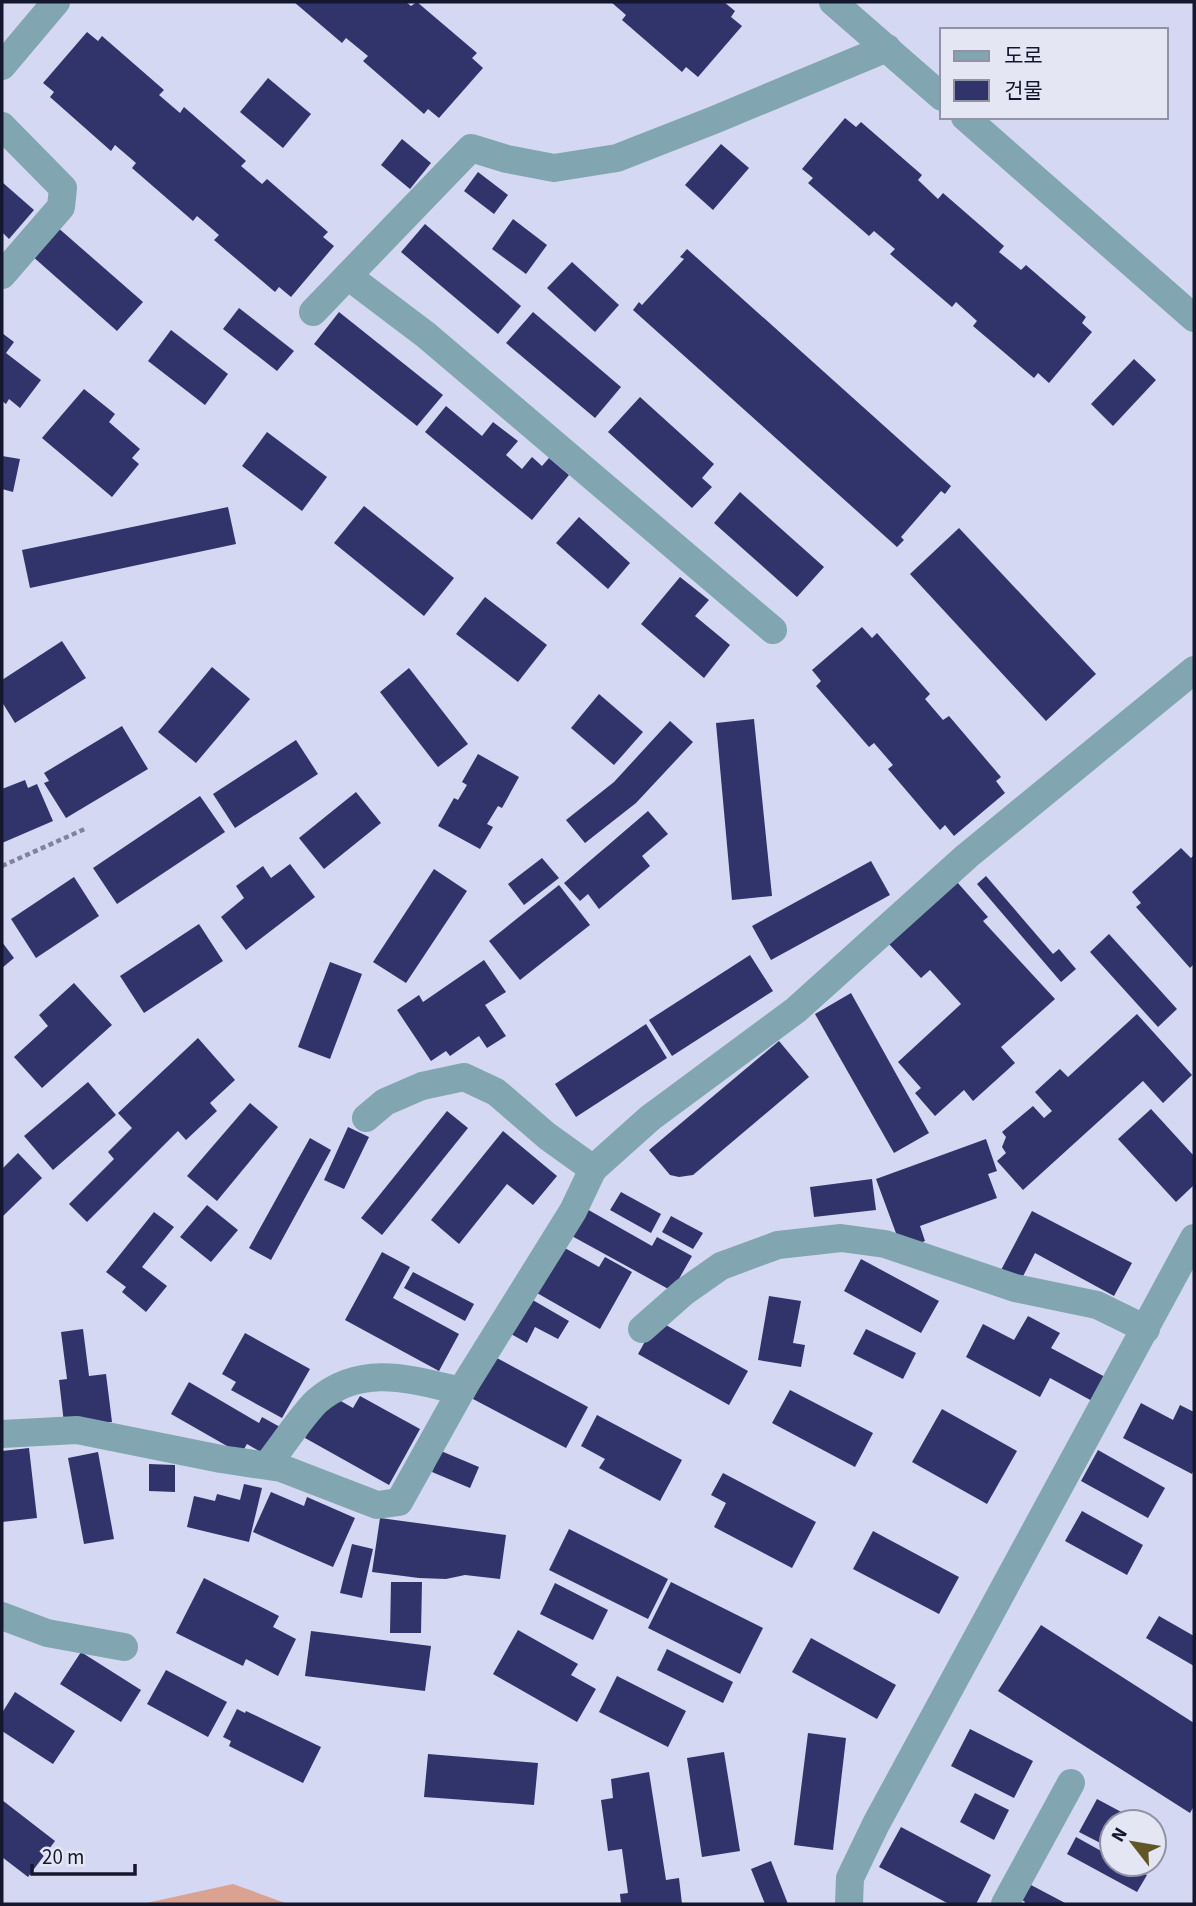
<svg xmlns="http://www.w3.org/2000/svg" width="1196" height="1906" viewBox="0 0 1196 1906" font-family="'Source Sans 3','Noto Sans KR',sans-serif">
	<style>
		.green { fill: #daa291 }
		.building { fill: #31346a }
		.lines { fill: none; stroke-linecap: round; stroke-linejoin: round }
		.path { stroke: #80839c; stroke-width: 4.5; stroke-dasharray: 5 3.5; stroke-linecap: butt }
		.street { stroke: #82a6b1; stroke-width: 28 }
	</style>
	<rect width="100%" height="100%" fill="#d4d8f3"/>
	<!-- green -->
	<path class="green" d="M233,1884L288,1904H142Z"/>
	<!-- building -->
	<g class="building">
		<path d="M294,2H406L411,6L417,2L477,53L472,58L483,68L439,118L428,109L424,114L363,61L368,56L346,38L342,43Z"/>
		<path d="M611,2H724L735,11L731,17L742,26L698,77L686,67L682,72L622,20L626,15Z"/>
		<path d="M87,32L98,41L102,36L164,90L159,95L180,113L184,107L246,161L241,166L262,184L267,179L328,232L323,237L334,246L291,297L279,287L275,292L214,240L219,235L197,216L193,221L132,168L136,163L115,145L111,151L50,97L54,92L43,83Z"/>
		<path d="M268,78L311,114L283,148L240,112Z"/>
		<path d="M845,118L856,127L861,122L922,175L918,180L938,199L943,193L1004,246L999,252L1021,270L1026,265L1086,317L1082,323L1092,332L1049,383L1038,373L1034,378L973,326L977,321L956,302L952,307L890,254L895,249L874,231L869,236L808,183L813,178L802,169Z"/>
		<path d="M402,139L431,163L410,189L381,165Z"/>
		<path d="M721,144L749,168L713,210L685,185Z"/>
		<path d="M478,172L508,195L494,214L464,191Z"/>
		<path d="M2,182L34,210L9,239L2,232Z"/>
		<path d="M513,219L547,245L526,274L492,249Z"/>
		<path d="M425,224L521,306L498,334L401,252Z"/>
		<path d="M56,226L143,302L117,331L31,255Z"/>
		<path d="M687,249L951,486L945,494L941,491L901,537L904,540L897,547L633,310L639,302L642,305L684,259L680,257Z"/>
		<path d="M572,262L619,305L595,332L547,288Z"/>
		<path d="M239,308L294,351L277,371L223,329Z"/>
		<path d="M339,312L443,395L417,426L314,344Z"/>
		<path d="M533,312L621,387L595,418L506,343Z"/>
		<path d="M171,330L228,374L205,405L148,361Z"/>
		<path d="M2,333L14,342L6,353L41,380L20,408L9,399L6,404L2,401Z"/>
		<path d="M1134,359L1156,380L1113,426L1091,404Z"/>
		<path d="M84,389L115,414L109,422L140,449L132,458L139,464L112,497L42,438Z"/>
		<path d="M640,397L714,464L702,478L712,487L692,508L608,432Z"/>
		<path d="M446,406L482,436L493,422L518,441L506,455L522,469L532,457L542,466L549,458L569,475L532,520L425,432Z"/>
		<path d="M267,432L327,477L302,511L242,466Z"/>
		<path d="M2,456L20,459L13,492L2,489Z"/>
		<path d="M740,492L824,567L797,597L714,523Z"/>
		<path d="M364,506L454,578L424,616L334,543Z"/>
		<path d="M228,507L236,544L30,588L22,550Z"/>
		<path d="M579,517L630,563L608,589L556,543Z"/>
		<path d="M959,528L1096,674L1046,721L910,574Z"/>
		<path d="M680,577L709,600L695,616L730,645L704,678L641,624Z"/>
		<path d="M485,597L547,645L518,682L456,634Z"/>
		<path d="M862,627L872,638L877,633L930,694L925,699L943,720L949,716L1001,777L996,781L1005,793L954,836L945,825L940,830L888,769L893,765L874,743L869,747L816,686L821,681L812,670Z"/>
		<path d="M62,641L86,678L15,723L2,702V680Z"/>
		<path d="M212,667L250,699L196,763L158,732Z"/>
		<path d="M409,668L468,744L438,767L380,692Z"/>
		<path d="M599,694L643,732L614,765L571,728Z"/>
		<path d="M754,719L772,896L732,900L716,723Z"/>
		<path d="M670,721L693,742L636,803L585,843L566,820L614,782Z"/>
		<path d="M122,726L148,769L66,818L44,783L49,781L44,773Z"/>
		<path d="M296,740L318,774L235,828L213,794Z"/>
		<path d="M478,754L519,777L502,808L498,806L487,824L493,827L480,849L438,826L454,798L458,800L467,785L462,782Z"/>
		<path d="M25,780L28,788L37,784L53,821L2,843V789Z"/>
		<path d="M356,792L381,823L324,869L299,838Z"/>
		<path d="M200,796L225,832L117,904L93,868Z"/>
		<path d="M648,811L668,834L642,856L650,866L599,909L588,894L580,901L564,883Z"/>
		<path d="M1181,848L1191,858L1194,855V964L1190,968L1136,907L1141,903L1132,892Z"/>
		<path d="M542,858L559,878L524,905L508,884Z"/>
		<path d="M871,861L890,895L771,960L752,926Z"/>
		<path d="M290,864L315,897L246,950L221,917L244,898L236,886L263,866L271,878Z"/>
		<path d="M434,869L467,891L406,983L373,962Z"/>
		<path d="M986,876L1053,954L1059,949L1076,969L1061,982L977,884Z"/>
		<path d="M74,877L99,916L36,958L11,919Z"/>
		<path d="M957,882L988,917L983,921L1055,999L1001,1047L1015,1063L973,1101L964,1090L935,1116L915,1093L921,1088L898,1062L961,1004L930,970L921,978L889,944Z"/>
		<path d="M559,885L590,925L520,980L489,941Z"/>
		<path d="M199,924L223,961L144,1013L120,976Z"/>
		<path d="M1109,934L1177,1009L1158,1027L1090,952Z"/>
		<path d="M2,942L14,958L2,968Z"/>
		<path d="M750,955L773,991L672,1056L649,1020Z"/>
		<path d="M484,960L506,992L485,1005L506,1036L487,1048L479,1036L450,1056L446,1051L431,1061L397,1010L419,995L423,1002Z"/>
		<path d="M330,962L362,974L330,1059L298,1047Z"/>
		<path d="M74,983L112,1025L42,1088L14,1057L48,1026L39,1015Z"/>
		<path d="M851,993L929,1133L894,1153L815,1014Z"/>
		<path d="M1137,1014L1192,1075L1163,1103L1143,1081L1023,1190L997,1161L1006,1153L1002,1147L1006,1137L1002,1132L1033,1106L1044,1118L1052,1111L1035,1092L1060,1069L1068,1077Z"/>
		<path d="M646,1024L667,1058L576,1117L555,1084Z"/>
		<path d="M198,1038L235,1080L210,1103L217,1111L186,1140L178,1131L87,1222L69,1204L114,1159L108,1152L132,1128L118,1113Z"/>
		<path d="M779,1041L809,1077L693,1175L679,1177L670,1175L649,1150Z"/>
		<path d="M88,1082L116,1115L53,1170L24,1136Z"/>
		<path d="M250,1103L278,1127L217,1201L187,1176Z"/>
		<path d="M1151,1109L1194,1156V1185L1176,1202L1118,1139Z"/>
		<path d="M447,1111L468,1128L382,1235L361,1218Z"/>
		<path d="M348,1127L369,1137L344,1189L324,1180Z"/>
		<path d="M503,1131L557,1176L533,1205L507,1184L459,1244L431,1220Z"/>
		<path d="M310,1138L331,1150L271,1260L249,1248Z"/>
		<path d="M986,1139L997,1171L988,1174L997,1198L920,1226L925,1241L911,1246L900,1244L876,1179Z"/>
		<path d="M18,1153L42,1178L2,1217V1169Z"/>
		<path d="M872,1179L876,1210L814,1217L810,1187Z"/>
		<path d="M621,1192L661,1214L651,1233L610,1210Z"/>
		<path d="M207,1205L238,1230L211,1262L180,1237Z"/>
		<path d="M585,1208L652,1246L657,1237L692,1256L672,1291L570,1235Z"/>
		<path d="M1032,1211L1132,1263L1114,1296L1035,1253L1020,1282L1000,1272Z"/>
		<path d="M154,1212L174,1227L142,1267L167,1286L146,1312L122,1292L126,1287L106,1272Z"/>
		<path d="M671,1216L703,1233L693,1249L662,1232Z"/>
		<path d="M563,1247L599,1267L605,1257L632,1272L600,1329L537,1293Z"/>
		<path d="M382,1252L410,1267L393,1298L459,1334L439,1371L345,1320Z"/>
		<path d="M861,1259L939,1301L921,1333L844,1291Z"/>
		<path d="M413,1272L474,1304L465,1321L404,1288Z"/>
		<path d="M769,1296L801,1301L793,1343L805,1345L801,1367L758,1360Z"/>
		<path d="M531,1299L569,1321L558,1339L535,1327L527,1343L511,1334Z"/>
		<path d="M1028,1316L1060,1333L1051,1348L1107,1378L1094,1402L1050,1378L1040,1397L966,1357L983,1324L1014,1340Z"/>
		<path d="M657,1320L748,1371L729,1405L638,1354Z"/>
		<path d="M83,1329L89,1376L106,1374L112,1422L64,1423L59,1380L67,1379L61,1332Z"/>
		<path d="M866,1329L916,1353L903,1379L853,1354Z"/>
		<path d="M245,1333L310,1369L282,1418L231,1390L236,1382L222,1374Z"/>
		<path d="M495,1357L588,1407L566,1448L473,1399Z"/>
		<path d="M189,1382L259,1423L262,1417L280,1427L264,1454L247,1444L241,1454L171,1414Z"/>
		<path d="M790,1390L873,1433L855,1467L772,1423Z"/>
		<path d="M360,1396L420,1429L389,1485L305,1438L321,1408L339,1400L353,1408Z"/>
		<path d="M1141,1403L1173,1420L1180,1405L1194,1412V1469L1192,1474L1123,1438Z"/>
		<path d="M942,1409L1017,1451L987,1504L912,1462Z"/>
		<path d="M597,1415L682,1460L660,1501L599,1468L605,1459L581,1446Z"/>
		<path d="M29,1448L37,1518L2,1522V1451Z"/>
		<path d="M1098,1450L1165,1488L1148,1518L1081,1481Z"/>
		<path d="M441,1451L479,1467L470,1488L432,1472Z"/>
		<path d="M98,1452L114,1539L84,1544L68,1458Z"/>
		<path d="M149,1464L175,1465V1492L149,1491Z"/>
		<path d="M723,1473L816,1522L792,1568L714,1527L726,1503L711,1495Z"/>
		<path d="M244,1484L262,1488L249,1542L187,1527L194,1496L215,1501L217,1494L240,1500Z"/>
		<path d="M271,1492L304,1506L307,1497L355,1518L333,1567L253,1532Z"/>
		<path d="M1082,1511L1143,1545L1127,1575L1065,1541Z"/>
		<path d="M380,1518L506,1535L500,1579L465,1575L446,1579L419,1578L372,1572Z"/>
		<path d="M569,1529L668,1579L648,1619L549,1570Z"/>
		<path d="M873,1531L959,1577L939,1614L853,1569Z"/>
		<path d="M352,1544L373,1549L362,1598L340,1593Z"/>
		<path d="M204,1578L279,1616L273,1627L296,1639L278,1676L246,1659L243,1666L176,1633Z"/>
		<path d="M391,1582H422L421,1633H390Z"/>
		<path d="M671,1582L763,1628L740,1674L648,1628Z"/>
		<path d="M555,1583L608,1610L593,1640L540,1614Z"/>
		<path d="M1159,1616L1194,1636V1666L1146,1638Z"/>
		<path d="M1041,1625L1194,1723V1806L1190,1813L998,1691Z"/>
		<path d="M518,1630L578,1664L571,1675L596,1689L577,1722L493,1674Z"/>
		<path d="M311,1631L431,1646L425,1691L305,1676Z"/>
		<path d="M811,1638L896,1685L877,1719L792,1672Z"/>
		<path d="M667,1649L733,1682L723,1703L657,1670Z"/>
		<path d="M81,1652L141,1690L121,1722L60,1684Z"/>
		<path d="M166,1670L227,1702L208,1737L147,1704Z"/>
		<path d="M617,1676L686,1711L668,1747L599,1712Z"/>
		<path d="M15,1692L75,1731L53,1764L2,1731V1713Z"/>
		<path d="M237,1709L245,1713L246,1711L321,1747L303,1783L229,1746L231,1741L223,1737Z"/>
		<path d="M970,1729L1033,1761L1014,1798L951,1766Z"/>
		<path d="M808,1733L846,1738L833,1850L794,1845Z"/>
		<path d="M724,1752L740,1851L702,1857L687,1758Z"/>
		<path d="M428,1754L538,1763L534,1805L424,1797Z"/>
		<path d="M649,1772L666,1880L679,1878L682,1904H621L620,1894L628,1893L622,1849L608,1851L601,1800L613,1798L611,1779Z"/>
		<path d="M975,1793L1009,1810L994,1840L960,1822Z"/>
		<path d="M1097,1799L1140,1822H1112V1849L1079,1832Z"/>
		<path d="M2,1800L55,1841L28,1877L2,1857Z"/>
		<path d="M901,1827L991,1875L976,1904H949L879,1867Z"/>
		<path d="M1076,1837L1112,1857V1864H1126L1147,1875L1137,1892L1067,1854Z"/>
		<path d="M771,1861L788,1904H765L751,1869Z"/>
		<path d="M1031,1885L1067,1904H1024L1025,1902L1022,1900Z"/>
	</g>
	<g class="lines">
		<!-- path -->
		<path class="path" d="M2,866L87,828"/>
		<!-- street -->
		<g class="street">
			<path d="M833,2L942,97"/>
			<path d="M2,66L56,2"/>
			<path d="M965,117L1194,318"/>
			<path d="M2,126L63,188L61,207L2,275"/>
			<path d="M348,276L426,335L773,630"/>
			<path d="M313,312L471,148L507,159L554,168L617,158L714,120L887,48"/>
			<path d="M366,1118L385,1102L422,1086L464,1077L496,1092L547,1136L593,1169L650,1118L796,1010L967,856L1194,670"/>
			<path d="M642,1329L684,1292L721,1266L778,1245L841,1238L885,1244L1015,1288L1097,1305L1146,1329"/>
			<path d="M2,1434L77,1430L221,1459L281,1468L377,1505L399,1502L461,1391L573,1211L593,1169"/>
			<path d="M267,1465C281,1448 302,1415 317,1401C361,1363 410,1379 461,1391"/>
			<path d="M2,1616L47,1633L124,1647"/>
			<path d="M849,1904L850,1878L876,1824L1194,1238"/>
			<path d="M1005,1904L1071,1783"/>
		</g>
	</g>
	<!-- border -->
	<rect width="1196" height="1906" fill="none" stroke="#15172f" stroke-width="7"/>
	<!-- legend -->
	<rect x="940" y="28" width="228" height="91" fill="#e4e6f4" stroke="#9193a5" stroke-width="2"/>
	<rect x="954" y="51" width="35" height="10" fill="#82a6b1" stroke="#9193a5" stroke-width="2"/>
	<text x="1004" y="63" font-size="21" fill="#15172f">도로</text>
	<rect x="954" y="80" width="35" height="21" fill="#31346a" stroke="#9193a5" stroke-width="2"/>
	<text x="1004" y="98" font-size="21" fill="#15172f">건물</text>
	<!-- north arrow -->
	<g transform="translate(1133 1843) rotate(301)"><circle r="33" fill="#e4e6f4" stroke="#9193a5" stroke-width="2"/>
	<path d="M0-5L12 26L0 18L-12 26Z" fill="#625724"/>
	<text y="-10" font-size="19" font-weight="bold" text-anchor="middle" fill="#15172f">N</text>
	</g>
	<!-- scale -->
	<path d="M32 1864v10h103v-10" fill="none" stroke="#15172f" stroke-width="3.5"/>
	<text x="42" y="1864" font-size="21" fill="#15172f" stroke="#e4e6f4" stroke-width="5" paint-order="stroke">20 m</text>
</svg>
